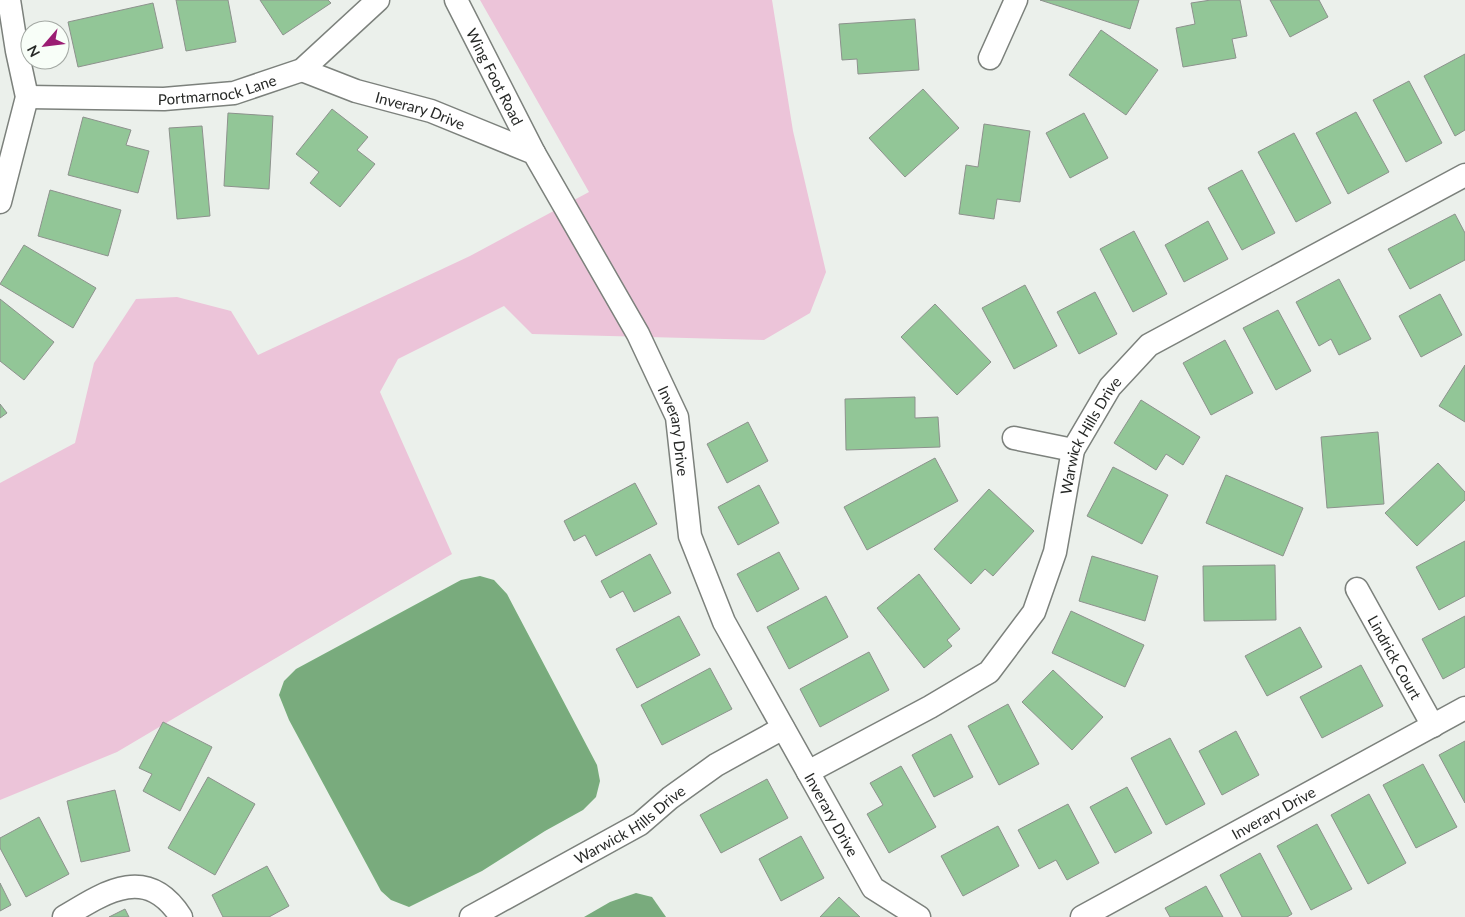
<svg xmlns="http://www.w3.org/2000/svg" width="1465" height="917" viewBox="0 0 1465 917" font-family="Lato,sans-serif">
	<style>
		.green { fill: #ecc4d9 }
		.water { fill: #79ab7d }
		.building { fill: #92c697; stroke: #8d928d }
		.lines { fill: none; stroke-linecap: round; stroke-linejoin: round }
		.minor-casing { stroke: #7c817c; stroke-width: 25 }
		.minor { stroke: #fff; stroke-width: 22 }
		.labels { text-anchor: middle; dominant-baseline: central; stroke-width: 4.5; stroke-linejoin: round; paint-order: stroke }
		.street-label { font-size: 15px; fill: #272927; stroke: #f8fef8 }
	</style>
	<rect width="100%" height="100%" fill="#ebf0eb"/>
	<!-- green -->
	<path class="green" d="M480,0H772L793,131L826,272L810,313L764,340L532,334L504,306L398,359L380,392L452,554L117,752L0,800V483L75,443L94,363L136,299L177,297L231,311L258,355L470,256L589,192Z"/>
	<!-- water -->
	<g class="water">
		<path d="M480,576L494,580L507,594L597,765L600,781L596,797L583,810L545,831L482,871L409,907L391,900L381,891L289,720L279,695L284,681L296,669L461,580Z"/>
		<path d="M636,893L652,897L666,917H584L610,902Z"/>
	</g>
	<!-- building -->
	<g class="building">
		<path d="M176,0H228L236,42L186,51Z"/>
		<path d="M260,0H328L331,3L283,35Z"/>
		<path d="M1040,0H1139L1130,29Z"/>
		<path d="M1211,0H1240L1247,36L1232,39L1236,58L1183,67L1176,28L1195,24L1191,3Z"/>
		<path d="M1270,0H1319L1328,17L1290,37Z"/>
		<path d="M153,3L163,48L78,67L68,22Z"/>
		<path d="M915,19L919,70L858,74L857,59L842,60L839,24Z"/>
		<path d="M1101,30L1158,70L1126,115L1069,75Z"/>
		<path d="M1465,54V130L1455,136L1424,76Z"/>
		<path d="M1409,81L1442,143L1406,162L1373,100Z"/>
		<path d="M923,89L959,128L905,177L869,138Z"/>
		<path d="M332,109L368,137L357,150L375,164L340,207L310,183L319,172L296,154Z"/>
		<path d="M1356,112L1389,172L1348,194L1316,133Z"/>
		<path d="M228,113L273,116L269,189L224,186Z"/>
		<path d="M1084,113L1108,158L1070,178L1046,133Z"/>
		<path d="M83,117L131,130L126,145L149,151L138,193L68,175Z"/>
		<path d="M984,124L1030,131L1020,202L997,199L994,219L959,214L966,165L978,167Z"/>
		<path d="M202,126L210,216L177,219L169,128Z"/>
		<path d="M1294,133L1331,203L1296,222L1258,152Z"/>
		<path d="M1242,170L1275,233L1242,250L1208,188Z"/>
		<path d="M50,190L121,210L108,256L38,236Z"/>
		<path d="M1455,214L1465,233V260L1410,289L1388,249Z"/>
		<path d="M1208,221L1228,259L1184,282L1165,245Z"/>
		<path d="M1134,231L1167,294L1133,312L1100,249Z"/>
		<path d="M24,245L96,288L73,328L0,284Z"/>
		<path d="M1339,279L1371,339L1339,355L1331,339L1319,346L1296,302Z"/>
		<path d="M1025,285L1057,346L1014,369L982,308Z"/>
		<path d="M1095,292L1117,334L1079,354L1057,312Z"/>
		<path d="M1440,294L1462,335L1421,357L1399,316Z"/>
		<path d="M0,299L54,342L24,380L0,361Z"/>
		<path d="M935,304L991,362L957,395L901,337Z"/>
		<path d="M1278,310L1311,371L1276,390L1243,328Z"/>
		<path d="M1225,340L1253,393L1211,415L1183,363Z"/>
		<path d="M1465,365V422L1439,406Z"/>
		<path d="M915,397V418L938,417L940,447L846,450L845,399Z"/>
		<path d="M1141,400L1200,437L1183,465L1166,454L1156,470L1114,443Z"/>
		<path d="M0,404L7,413L0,418Z"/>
		<path d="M748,422L768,461L727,483L707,444Z"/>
		<path d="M1378,432L1384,504L1327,508L1321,437Z"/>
		<path d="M935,458L958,501L867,550L844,507Z"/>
		<path d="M1438,463L1465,492V500L1417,546L1385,513Z"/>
		<path d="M1113,467L1168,495L1142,544L1087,516Z"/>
		<path d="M1226,475L1303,508L1283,556L1206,523Z"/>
		<path d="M635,483L657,524L596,556L585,535L574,541L564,521Z"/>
		<path d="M759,485L779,523L738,545L718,507Z"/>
		<path d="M989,489L1034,531L993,576L985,569L971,584L934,549Z"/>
		<path d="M1465,541V596L1439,610L1416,567Z"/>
		<path d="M779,552L799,589L757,612L737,574Z"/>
		<path d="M650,554L671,593L634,612L623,591L610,598L601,581Z"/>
		<path d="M1092,556L1158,576L1145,621L1079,601Z"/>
		<path d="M1275,565L1276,620L1204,621L1203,566Z"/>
		<path d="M919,574L960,629L947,640L952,646L924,668L877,608Z"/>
		<path d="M826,596L848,637L789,669L767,627Z"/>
		<path d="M1071,611L1144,645L1125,687L1052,653Z"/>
		<path d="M679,616L700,655L637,688L616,649Z"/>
		<path d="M1465,616V667L1443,679L1422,639Z"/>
		<path d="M1300,627L1322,667L1267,696L1245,656Z"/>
		<path d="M869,652L889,690L820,727L800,689Z"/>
		<path d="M1361,665L1383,706L1322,738L1300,697Z"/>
		<path d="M710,668L732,709L662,745L641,705Z"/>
		<path d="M1053,670L1103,717L1072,750L1022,702Z"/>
		<path d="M1008,704L1039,764L999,785L968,726Z"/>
		<path d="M163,722L212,747L180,811L143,791L152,774L139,768Z"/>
		<path d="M1236,731L1259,775L1222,795L1199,751Z"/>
		<path d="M951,734L973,777L934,797L912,755Z"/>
		<path d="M1170,738L1205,804L1166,825L1131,758Z"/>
		<path d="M1465,741V803L1439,755Z"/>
		<path d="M1423,764L1457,827L1416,848L1383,785Z"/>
		<path d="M901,766L936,827L889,853L867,814L883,805L870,783Z"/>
		<path d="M208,777L255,804L215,875L168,848Z"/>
		<path d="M767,779L788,818L721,853L700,815Z"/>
		<path d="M1127,787L1152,833L1115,853L1090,807Z"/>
		<path d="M115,790L130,851L81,862L67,801Z"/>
		<path d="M1369,794L1406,863L1368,884L1331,815Z"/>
		<path d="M1068,804L1099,863L1067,880L1056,860L1039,869L1018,830Z"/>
		<path d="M39,817L69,874L26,897L0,848V838Z"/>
		<path d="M1317,824L1352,889L1311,910L1277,846Z"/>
		<path d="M998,826L1019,866L963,896L941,856Z"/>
		<path d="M801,836L824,878L781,901L759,859Z"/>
		<path d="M1260,853L1292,914L1287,917H1242L1220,875Z"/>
		<path d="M267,866L289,906L269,917H223L212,895Z"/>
		<path d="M0,883L11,905L0,911Z"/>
		<path d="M1206,886L1223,917H1170L1165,908Z"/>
		<path d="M839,897L860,917H820Z"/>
		<path d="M125,909L129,917H109Z"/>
	</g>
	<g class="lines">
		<!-- minor casing -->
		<g class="minor-casing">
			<g id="minor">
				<path id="s1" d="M456,0L534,153"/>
				<path d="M990,58L1016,0"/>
				<path id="s2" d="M302,70L356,91L431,111L534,153L638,334L677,417L690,536L724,622L873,888L919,917"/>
				<path id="s3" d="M27,97L164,99L234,93L302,70L378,0"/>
				<path d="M0,202L27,97L17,51L9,0"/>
				<path d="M1014,438L1073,450"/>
				<path id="s4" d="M1357,589L1433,726"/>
				<path id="s5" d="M808,772L930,707L989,672L1034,612L1055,552L1073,450L1110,387L1149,345L1465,175"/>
				<path d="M64,917C105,892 147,864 181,917"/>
				<path id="s6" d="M471,917L640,824L670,798L716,765L783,728"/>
				<path id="s7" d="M1082,917L1465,708"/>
			</g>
		</g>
		<!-- minor -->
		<use href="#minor" class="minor"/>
	</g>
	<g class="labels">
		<!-- street labels -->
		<g class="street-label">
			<text stroke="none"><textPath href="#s1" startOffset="86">Wing Foot Road</textPath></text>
			<text stroke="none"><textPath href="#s3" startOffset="191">Portmarnock Lane</textPath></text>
			<text stroke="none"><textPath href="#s2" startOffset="125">Inverary Drive</textPath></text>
			<text stroke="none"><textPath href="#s2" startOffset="560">Inverary Drive</textPath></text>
			<text stroke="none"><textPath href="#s5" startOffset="469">Warwick Hills Drive</textPath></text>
			<text stroke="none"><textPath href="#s4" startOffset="78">Lindrick Court</textPath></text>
			<text stroke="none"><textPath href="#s7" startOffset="218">Inverary Drive</textPath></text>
			<text stroke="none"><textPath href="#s2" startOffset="980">Inverary Drive</textPath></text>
			<text stroke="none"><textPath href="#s6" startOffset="184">Warwick Hills Drive</textPath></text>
		</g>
	</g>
	<!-- north arrow -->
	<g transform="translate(45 45) rotate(242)"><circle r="24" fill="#f8fef8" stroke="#a4a9a4"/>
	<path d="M0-4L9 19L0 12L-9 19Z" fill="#9b1d73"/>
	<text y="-8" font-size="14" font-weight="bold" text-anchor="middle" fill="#272927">N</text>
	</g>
</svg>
